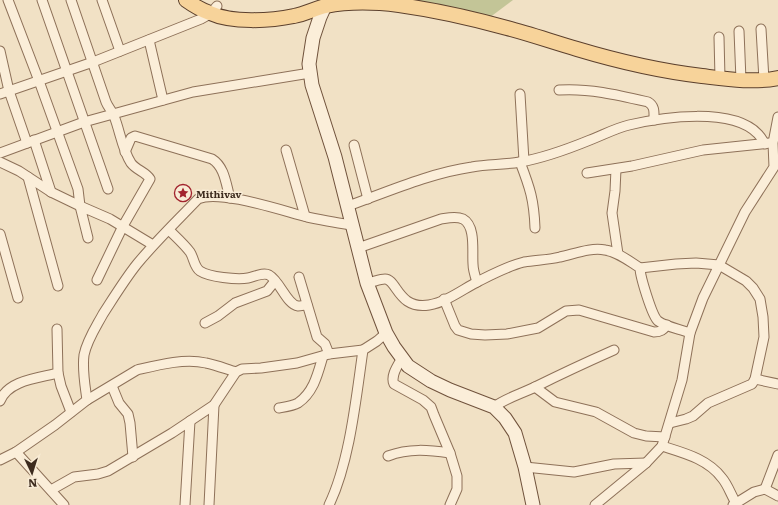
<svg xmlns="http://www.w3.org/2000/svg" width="778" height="505" viewBox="0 0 778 505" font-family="Literata,serif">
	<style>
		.cemetery { fill: #c3c597 }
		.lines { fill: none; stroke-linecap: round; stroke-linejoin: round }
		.street-casing { stroke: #8e7159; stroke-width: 11 }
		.secondary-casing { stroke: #70523c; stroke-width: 15 }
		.primary-casing { stroke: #5c402d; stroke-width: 16 }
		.street { stroke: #fbeed9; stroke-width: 9 }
		.secondary { stroke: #fbeed9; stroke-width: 13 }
		.primary { stroke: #f7d39a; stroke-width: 14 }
		.labels { text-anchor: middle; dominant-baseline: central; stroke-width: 3; stroke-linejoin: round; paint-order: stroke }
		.poi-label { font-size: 10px; font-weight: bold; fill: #3d2b1e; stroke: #f8ebd5; text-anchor: start }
	</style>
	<rect width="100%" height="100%" fill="#f1e1c5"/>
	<!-- cemetery -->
	<path class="cemetery" d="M384,0H513L489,18Z"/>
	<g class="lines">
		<!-- street casing -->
		<g class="street-casing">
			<g id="street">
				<path d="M42,0L108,189"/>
				<path d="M71,0L106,102C108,107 112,111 114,116C120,131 122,149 131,163C136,170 146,172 150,179L123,226L97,280"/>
				<path d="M102,0L120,51"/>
				<path d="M761,29L764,80"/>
				<path d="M739,31L741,80"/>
				<path d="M719,37L720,78"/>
				<path d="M149,40L163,100"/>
				<path d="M0,51L9,91L27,143"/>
				<path d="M559,90C589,88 618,95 648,102C655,106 654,112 654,120"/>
				<path d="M0,94L93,62L201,19L210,14L217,6"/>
				<path d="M520,94L524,161"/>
				<path d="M34,140L51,192"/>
				<path d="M354,145L368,199"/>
				<path d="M286,150L305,216"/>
				<path d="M125,152L131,138L135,136L212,159C225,167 226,185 230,198"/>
				<path d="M0,153L84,122L193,92L310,73"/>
				<path d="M0,162L19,171L51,192L80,206L78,189L39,81L8,0"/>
				<path d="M520,162C530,188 534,200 535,228"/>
				<path d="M616,169L615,191L612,213L618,254"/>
				<path d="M587,173L632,166L703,150L770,143"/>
				<path d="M28,177L58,286"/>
				<path d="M348,206C387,192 430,173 472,167C488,164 504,165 520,162C544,158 568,149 590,140C603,135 616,128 629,125C663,117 732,107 758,134C761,137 763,141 765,144"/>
				<path d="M169,230C176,237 184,244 190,252C194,258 194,267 200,271C209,277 237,280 248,278C254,277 263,272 269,275C280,281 287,305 298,306C301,306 305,305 307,305"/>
				<path d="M0,234L18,298"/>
				<path d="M88,238L80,206L110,219L153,245"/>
				<path d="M358,248L441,219C448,218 456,216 463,219C476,226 472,252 473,264C473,270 475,276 477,282"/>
				<path d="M640,268L676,264L696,263L719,265L746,281L753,288L760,299L763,317L764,337L755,379L752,384L708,403L693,416L686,419L670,423"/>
				<path d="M299,277L317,337L325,344L329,354"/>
				<path d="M367,283C373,282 380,279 385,279C397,279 398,310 429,305C447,302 463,289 479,281C493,274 508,266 524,262C536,260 548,260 560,257C574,254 591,247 605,250C618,252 629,261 640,268C640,276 652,316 658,321C666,327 680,329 690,333"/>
				<path d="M444,299L455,326L458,330L471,334L485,335L507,334L538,328L566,311L579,310L654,332C661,332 663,330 667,325"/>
				<path d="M205,323L218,316L235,303L267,291L275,281"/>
				<path d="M57,329L58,373L61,386L71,412"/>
				<path d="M402,358C398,365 390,376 394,384L423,400L431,407L434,415L450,453L457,476V489L450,505"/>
				<path d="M755,379L778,384"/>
				<path d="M112,386L119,403L128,414L130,423L133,457"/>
				<path d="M535,387L555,402L596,412L634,433L646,436L665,437"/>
				<path d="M87,400L137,370C158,365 184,358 206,363C216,365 226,369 236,372"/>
				<path d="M0,401C8,380 39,378 58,373"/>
				<path d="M494,407C506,398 521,394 535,387C561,374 587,362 614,350"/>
				<path d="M279,408C285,407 293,406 298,403C314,392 318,373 323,356"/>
				<path d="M662,446C684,453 708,459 722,478C728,485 731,495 736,503"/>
				<path d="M16,452L55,425L87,400C85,385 82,370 84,355C87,340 96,327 103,314C114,297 125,279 137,264C156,241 177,221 198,199C219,189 283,211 307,217C322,220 337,223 352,225"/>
				<path d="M388,456C409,448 429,450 450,453"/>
				<path d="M0,460L16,452L64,505"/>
				<path d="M525,467L574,472L614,464L646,463"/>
				<path d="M765,489L778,455"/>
				<path d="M765,489L778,496"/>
				<path d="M51,490L74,477L98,474L108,471L172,433L214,405L236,372L242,369L261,368L297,363L329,354L363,350"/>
				<path d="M185,505L190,421"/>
				<path d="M209,505L214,405"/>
				<path d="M329,505C350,461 356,398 363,350L377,341L386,333"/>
				<path d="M595,505L646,463L662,446L682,380L690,333L703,298L745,212L774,167L773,143L778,117"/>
				<path d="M733,505L754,492L765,489"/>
			</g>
		</g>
		<!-- secondary casing -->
		<g class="secondary-casing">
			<path id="secondary" d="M329,0L325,6L320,17L313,38L309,64L312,85L335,157L367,283L386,333L394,347L408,366L431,381L450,390L494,407L505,418L515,433L525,467L533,505"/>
		</g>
		<!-- primary casing -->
		<g class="primary-casing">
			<path id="primary" d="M186,0C193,5 201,10 210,13C232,23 270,21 294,16C305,14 316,8 326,6C350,1 375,2 399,5C435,10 471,18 507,28C530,34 553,42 577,49C617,61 660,71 702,76C727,79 753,83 778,78"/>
		</g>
		<!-- street -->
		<use href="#street" class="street"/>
		<!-- secondary -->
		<use href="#secondary" class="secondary"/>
		<!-- primary -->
		<use href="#primary" class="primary"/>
	</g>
	<!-- icons -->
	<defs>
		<g id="sight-ring" transform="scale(0.9)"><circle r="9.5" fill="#f8ebd5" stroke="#a2242e" stroke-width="1.5"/><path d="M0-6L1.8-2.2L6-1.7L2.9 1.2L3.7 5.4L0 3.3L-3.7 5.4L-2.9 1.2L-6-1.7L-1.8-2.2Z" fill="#a2242e"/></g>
	</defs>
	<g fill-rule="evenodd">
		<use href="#sight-ring" x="183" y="193"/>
	</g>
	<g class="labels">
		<!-- poi labels -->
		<g class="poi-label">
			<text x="196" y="193">Mithivav</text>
		</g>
	</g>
	<!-- north arrow -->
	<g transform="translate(32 473) rotate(176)" stroke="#f8ebd5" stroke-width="3" paint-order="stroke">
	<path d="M0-3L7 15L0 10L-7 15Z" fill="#3d2b1e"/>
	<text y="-6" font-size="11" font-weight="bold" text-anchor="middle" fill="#3d2b1e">N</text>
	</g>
</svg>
